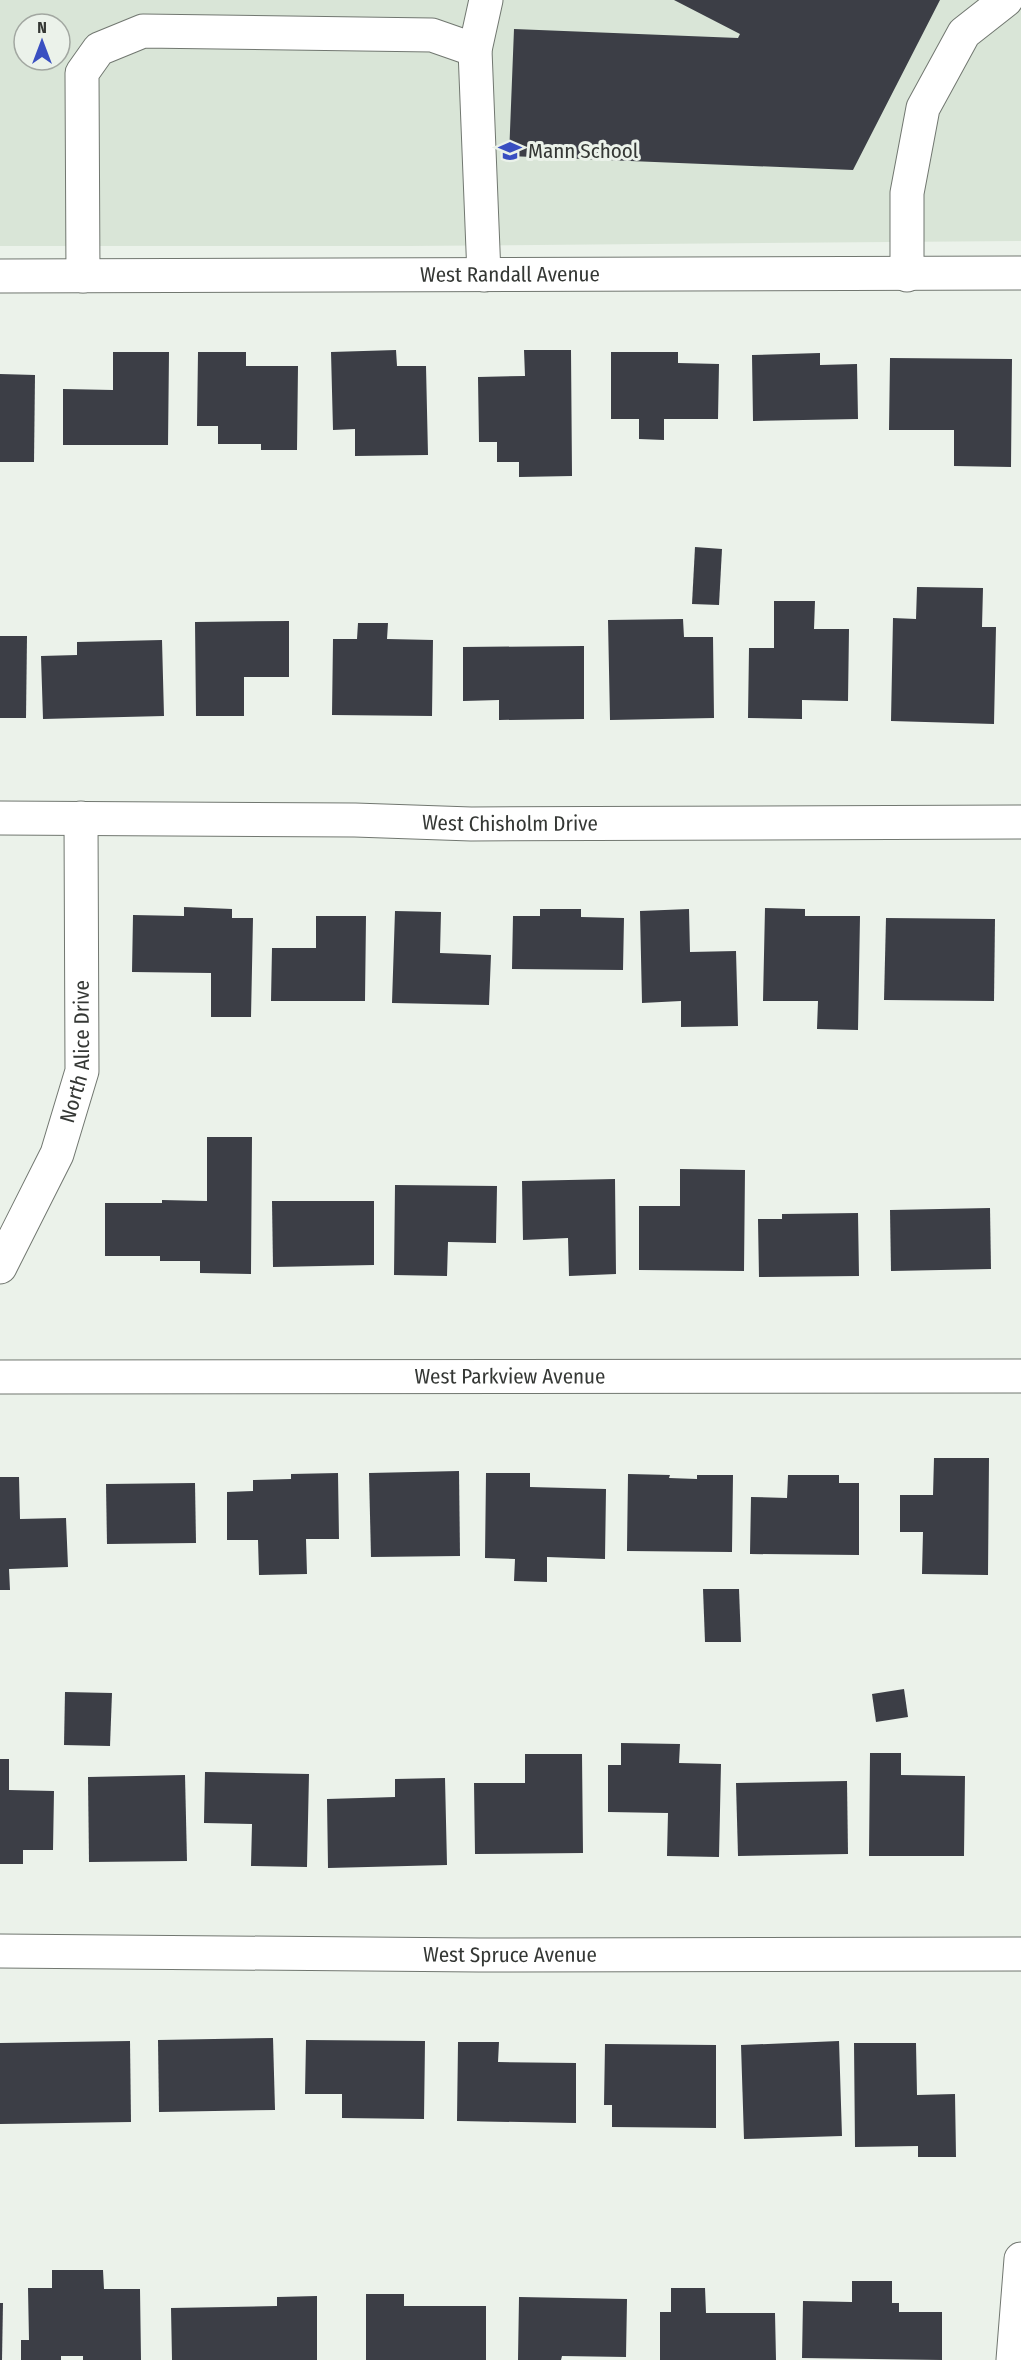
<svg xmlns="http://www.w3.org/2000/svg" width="1021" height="2360" viewBox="0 0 1021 2360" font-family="'Fira Sans Condensed',sans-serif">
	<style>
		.built { fill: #d9e5d7; fill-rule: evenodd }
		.building { fill: #3c3e46 }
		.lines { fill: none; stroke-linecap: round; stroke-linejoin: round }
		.minor-casing { stroke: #717770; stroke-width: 35 }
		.minor { stroke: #fff; stroke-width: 33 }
		.labels { text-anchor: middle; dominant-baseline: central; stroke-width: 6; stroke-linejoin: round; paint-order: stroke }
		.poi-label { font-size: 21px; fill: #343734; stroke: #ebf2ea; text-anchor: start }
		.street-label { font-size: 21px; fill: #343734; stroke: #ebf2ea }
	</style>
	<rect width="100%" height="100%" fill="#ebf2ea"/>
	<!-- built -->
	<path class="built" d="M0,0H1021V241L408,246H0ZM24,24H60V60H24Z"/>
	<!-- building -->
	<g class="building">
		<path d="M674,0H940L853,170L509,156L514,29L738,38L740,34Z"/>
		<path d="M396,350L397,366H426L428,455L355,456V429L333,430L331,352Z"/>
		<path d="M524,350H571L572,476L519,477V462H497V442H479L478,377L525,376Z"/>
		<path d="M113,352H169L168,445H63V389L113,390Z"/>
		<path d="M198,352H246V366H298L297,450H261V444H218V426H197Z"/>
		<path d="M611,352H678V363L719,364L718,419H664V440L639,439V419H611Z"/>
		<path d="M820,353V365L857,364L858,419L753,421L752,355Z"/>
		<path d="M890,358L1012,359L1011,467L954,466V430H889Z"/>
		<path d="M0,374L35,375L34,462H0Z"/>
		<path d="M695,547L722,549L719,605L692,604Z"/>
		<path d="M917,587L983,588L982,627H996L994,724L891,721L893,618L916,619Z"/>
		<path d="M774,601H815L814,629H849L848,701L802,700V719L748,718L749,648H774Z"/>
		<path d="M683,619L684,637H713L714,718L610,720L608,620Z"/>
		<path d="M289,621V677H244V716H196L195,622Z"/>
		<path d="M358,623H388L387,639L433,640L432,716L332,715L333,639H357Z"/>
		<path d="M0,636H27L26,718H0Z"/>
		<path d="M162,640L164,716L43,719L41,656L77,655V642Z"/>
		<path d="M584,646V719L499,720V700L463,701V647Z"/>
		<path d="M184,907L232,909V918H253L251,1017H211V973L132,972L133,915L184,916Z"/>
		<path d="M765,908L805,909V916H860L858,1030L817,1029L818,1001H763Z"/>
		<path d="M540,909H581V917L624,918L623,970L512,969L513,916H540Z"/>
		<path d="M689,909L690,952L736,951L738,1026L681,1027V1001L642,1003L640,911Z"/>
		<path d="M395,911L441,912L440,953L491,955L489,1005L392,1003Z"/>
		<path d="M316,916H366L365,1001H271L272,948H316Z"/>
		<path d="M886,918L995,919L994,1001L884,1000Z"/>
		<path d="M207,1137H252L251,1274L200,1273V1261H160V1256H105V1203H162V1200L207,1201Z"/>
		<path d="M680,1169L745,1170L744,1271L639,1270V1206H680Z"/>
		<path d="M615,1179L616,1274L569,1276L568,1238L523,1240L522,1181Z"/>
		<path d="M395,1185L497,1186L496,1243L448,1242L447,1276L394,1275Z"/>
		<path d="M272,1201H374V1265L273,1267Z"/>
		<path d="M990,1208L991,1269L891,1271L890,1210Z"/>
		<path d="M858,1213L859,1276L759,1277L758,1219H782V1214Z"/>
		<path d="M934,1458H989L988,1575L922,1574L923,1532H900V1495H933Z"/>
		<path d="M459,1471L460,1556L371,1557L369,1473Z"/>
		<path d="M338,1473L339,1539H306L307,1574L259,1575L258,1540H227V1492L253,1491V1480L291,1479V1474Z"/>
		<path d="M486,1473H530V1487L606,1489L605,1559L547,1557V1582L514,1581L515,1559L485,1558Z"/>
		<path d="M628,1474L670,1475L669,1478L697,1479V1475H733L732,1552L627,1551Z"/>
		<path d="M788,1475H839V1483H859V1555L750,1554L751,1497L787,1498Z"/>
		<path d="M0,1477H19L20,1519L66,1518L68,1567L9,1569L10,1590H0Z"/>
		<path d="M195,1483L196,1543L107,1544L106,1484Z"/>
		<path d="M703,1589H739L741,1642H705Z"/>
		<path d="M904,1689L908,1717L876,1722L872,1694Z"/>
		<path d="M65,1692L112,1693L110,1746L64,1745Z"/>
		<path d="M621,1743L680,1744L679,1763L721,1764L719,1857L667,1856L668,1813L608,1812V1765H621Z"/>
		<path d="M870,1753H901V1775L965,1776L964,1856H869Z"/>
		<path d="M525,1754H582L583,1853L475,1854L474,1783H525Z"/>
		<path d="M0,1759H9V1790L54,1791L53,1850H23V1864H0Z"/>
		<path d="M205,1772L309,1774L307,1867L251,1866L252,1824L204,1823Z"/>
		<path d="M185,1775L187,1861L89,1862L88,1777Z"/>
		<path d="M445,1778L447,1865L328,1868L327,1799L395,1797V1779Z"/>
		<path d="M847,1781L848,1854L738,1856L736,1783Z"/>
		<path d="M273,2038L275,2110L159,2112L158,2040Z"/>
		<path d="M306,2040L425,2041L424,2119L342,2118V2094H305Z"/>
		<path d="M130,2041L131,2122L0,2124V2043Z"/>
		<path d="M839,2041L842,2136L744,2139L741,2045Z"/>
		<path d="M458,2042H499L498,2062L576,2063V2123L457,2121Z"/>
		<path d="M854,2043H916L917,2095L955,2094L956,2157H918V2146L855,2147Z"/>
		<path d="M605,2044L716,2045V2128L612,2127V2105H604Z"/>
		<path d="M52,2270H103L104,2289H140L141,2360H83V2356H61V2360H21V2340H29L28,2288H52Z"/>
		<path d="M852,2281H892V2303H899V2312H942V2360L802,2358L803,2301L852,2302Z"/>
		<path d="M671,2288H705L706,2313H775L776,2360H660V2312H671Z"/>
		<path d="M366,2294H404V2306H486V2360H366Z"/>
		<path d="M317,2296V2360H172L171,2308L277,2306V2297Z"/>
		<path d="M519,2297L627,2299L626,2357L562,2356L561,2360H518Z"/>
		<path d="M0,2303H3L2,2360H0Z"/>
	</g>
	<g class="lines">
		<!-- minor casing -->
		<g class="minor-casing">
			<g id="minor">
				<path d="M484,275L475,50L486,0"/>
				<path d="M907,275V193L923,108L964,33L1006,0"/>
				<path id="s1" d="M0,276L1021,273"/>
				<path d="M83,276L82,73L99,49L143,31L432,35L475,50"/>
				<path id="s2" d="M0,818L355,820L471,824L1021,822"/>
				<path id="s3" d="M0,1267L57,1154L82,1071L81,818"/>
				<path id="s4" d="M0,1377L1021,1376"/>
				<path id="s5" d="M0,1951L479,1955L1021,1954"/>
				<path d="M1013,2360L1021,2259"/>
			</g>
		</g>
		<!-- minor -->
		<use href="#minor" class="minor"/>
	</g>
	<!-- icons -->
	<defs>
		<g id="school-bare" transform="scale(1.8)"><path d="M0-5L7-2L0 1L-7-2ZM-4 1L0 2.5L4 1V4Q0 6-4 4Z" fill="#394fc1" stroke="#ebf2ea" stroke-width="2.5" paint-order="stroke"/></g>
	</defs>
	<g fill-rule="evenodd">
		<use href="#school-bare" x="510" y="151"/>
	</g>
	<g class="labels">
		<!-- poi labels -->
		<g class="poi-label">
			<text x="528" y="151">Mann School</text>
		</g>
		<!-- street labels -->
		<g class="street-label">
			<text stroke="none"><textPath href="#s1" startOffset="510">West Randall Avenue</textPath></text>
			<text stroke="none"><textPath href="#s2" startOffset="510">West Chisholm Drive</textPath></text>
			<text stroke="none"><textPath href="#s3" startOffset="232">North Alice Drive</textPath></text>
			<text stroke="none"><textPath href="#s4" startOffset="510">West Parkview Avenue</textPath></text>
			<text stroke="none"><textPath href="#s5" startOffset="510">West Spruce Avenue</textPath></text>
		</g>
	</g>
	<!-- north arrow -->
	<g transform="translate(42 42)"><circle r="28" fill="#ebf2ea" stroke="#a2a7a1" stroke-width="1.5"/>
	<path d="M0-4.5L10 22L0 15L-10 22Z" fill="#394fc1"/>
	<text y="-9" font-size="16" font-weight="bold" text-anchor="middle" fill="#343734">N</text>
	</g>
</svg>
